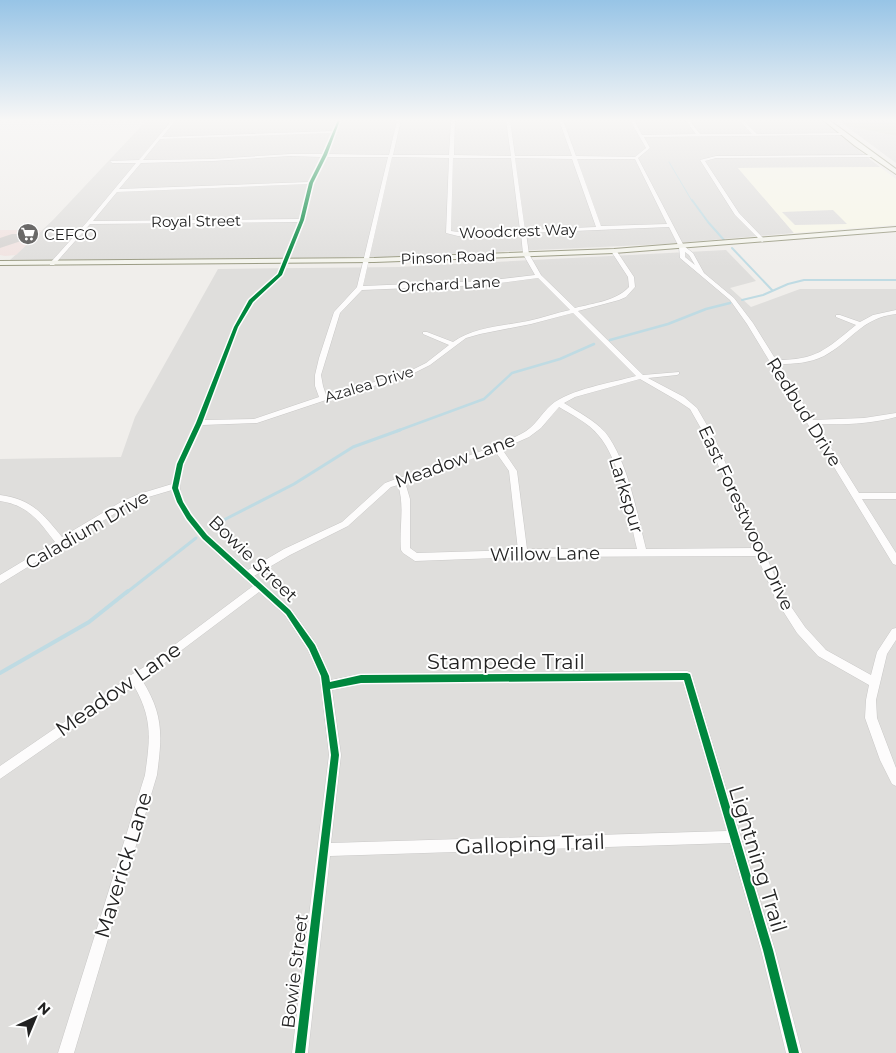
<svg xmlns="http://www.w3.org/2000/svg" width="896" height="1053" viewBox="0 0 896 1053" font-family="Montserrat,sans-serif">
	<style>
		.residential { fill: #dfdedc }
		.commercial { fill: #f1e3e1 }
		.education { fill: #f8f7e8 }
		.construction { fill: #d9d9cd }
		.parking { fill: #e0dfde }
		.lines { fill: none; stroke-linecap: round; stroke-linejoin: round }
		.stream-far4 { stroke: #bfdbe3; stroke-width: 1 }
		.stream-far3 { stroke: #bfdbe3; stroke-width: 2 }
		.stream-far2 { stroke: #bfdbe3; stroke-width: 2.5 }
		.stream-far1 { stroke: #bfdbe3; stroke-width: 3 }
		.stream { stroke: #bfdbe3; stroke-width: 4 }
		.building { fill: #d7d4d2 }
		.street-casing { stroke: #c9c8c7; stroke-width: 1 }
		.secondary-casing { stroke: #999a82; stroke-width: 2 }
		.street { fill: #fdfcfc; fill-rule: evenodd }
		.secondary { fill: #f4f4ed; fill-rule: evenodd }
		.cycleway-casing { stroke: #fff; stroke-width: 3 }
		.cycleway { fill: #00873e; fill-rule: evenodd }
		.labels { text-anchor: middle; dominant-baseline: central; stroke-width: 4; stroke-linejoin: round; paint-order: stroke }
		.far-street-label { font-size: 15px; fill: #222; stroke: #fff }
		.far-poi-label { font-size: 15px; fill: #222; stroke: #fff; text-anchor: start }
		.street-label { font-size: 18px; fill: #222; stroke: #fff }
		.near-street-label { font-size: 21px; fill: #222; stroke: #fff }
	</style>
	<rect width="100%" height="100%" fill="#f0eeeb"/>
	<!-- residential -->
	<g class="residential">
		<path d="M147,120H820L880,167L738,168L794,233L665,244L386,257L9,261L53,220Z"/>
		<path d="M846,126L896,136V163Z"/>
		<path d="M726,250L756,281L730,288L751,307L800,289H896V1053H0V459L121,457L135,417L218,269L399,267Z"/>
	</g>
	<!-- commercial -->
	<path class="commercial" d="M0,230H42L16,255L5,256L0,255Z"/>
	<!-- education -->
	<path class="education" d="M880,167L896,179V225L794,233L738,168Z"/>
	<!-- construction -->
	<path class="construction" d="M838,120H896V136L846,126Z"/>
	<!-- parking -->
	<path class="parking" d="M833,210L847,224L795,225L782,212Z"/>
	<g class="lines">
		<!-- stream-far4 -->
		<path class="stream-far4" d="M669,162L692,201"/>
		<!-- stream-far3 -->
		<g class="stream-far3">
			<path d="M692,200L708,222L724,240"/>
			<path d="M732,248L772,290"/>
			<path d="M742,300L763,295L788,284L804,280H896"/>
		</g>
		<!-- stream-far2 -->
		<g class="stream-far2">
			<path d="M610,340L668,324L706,309L730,303"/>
			<path d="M397,431L484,399L512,373L560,359L594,344"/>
		</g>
		<!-- stream-far1 -->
		<g class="stream-far1">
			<path d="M214,525L294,484L353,447L400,430"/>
			<path d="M126,593L196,538"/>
		</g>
		<!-- stream -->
		<path class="stream" d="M0,673L89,622L128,591"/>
	</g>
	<!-- building -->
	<path class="building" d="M12,234H26L21,241L0,248V238Z"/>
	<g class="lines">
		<!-- street casing -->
		<g class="street-casing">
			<g id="street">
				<path d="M172,120H176L162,137L333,131L337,120H341L327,154L389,155L397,120H401L393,155H449L451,120H455L454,155L511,156L506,120H510L515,156H572L559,120H563L576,156L635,157L646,148L630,120H634L642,135L696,134L685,120H689L700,134H752L739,120H743L757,134L843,133L845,134L843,135L644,137L650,148L638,158L684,246L693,253L704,273L734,298L753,323L776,360C817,360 825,350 856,325L836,317V315H840L860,322L873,315L896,310V314C861,318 852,341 824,356C810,363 794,364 779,364L813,420L864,418L896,413V417C870,424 843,425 816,424L859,493H896V499H862L896,553V565L893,564L747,324L730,300L680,258L679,247L669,227L526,233L529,254L541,275L575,308C594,303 616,301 629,287L628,277L611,251L616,250L634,277L635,287L626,297L619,300L578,311L643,375L679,372V374L677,375L648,378L684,397L697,408L715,439L783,595L805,627L826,650L871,675L877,652L892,629L896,628V640L887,654L876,700L877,718L896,768V786L892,784L880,760L865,718L866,700L869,685L818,656L797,633L776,600L757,556L523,557L415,561L403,553L401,550C399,528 405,506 398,485L391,487L348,526L290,555L254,576L291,609L316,644L330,676L331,680L361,674L687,671L691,673L775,950L802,1053H786L761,950L730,843L330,856L308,1053H292L329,755L320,676L308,650L285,615L259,592L142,680C164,715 162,736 157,775L74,1053H58L145,775C150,739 153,719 134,686L0,779V766L130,677L131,675L149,664L253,586C222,558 186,531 172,490L145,498L127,506L0,584V575L55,542C39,521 28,505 0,501V495C32,499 43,514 62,537L121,502L139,494L172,484L176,464L195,423L233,327L249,300L277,274L299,222L90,224L54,265H50V263L87,222L136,163H112L110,161L139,160ZM332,133L323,154H290L213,159L143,160L160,139ZM290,156L322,157L309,182L119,189L141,163L213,161ZM326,157H388L357,287L334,312L319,358L315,375V386L319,397L254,419L204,420L239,327L253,302L283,275L304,220L313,183ZM392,157L449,158L446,233L458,236L521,233L523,254L535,275L484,281L363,286ZM453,158H511L520,230L458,232L451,231ZM515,158L572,159L596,227L525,230ZM577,159H635L667,224L601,226ZM308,184L300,219L93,221L117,192ZM685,252L689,255L695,265L685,257ZM538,278L570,310C556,313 542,318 528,321C503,326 474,327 453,342L427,332H423V334L449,345L426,363L404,374L326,395L323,386L321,375L340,313L362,290L484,285ZM573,313L636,376C611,383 570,389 551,405C540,415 535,427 521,434C484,453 442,464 403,477H397L396,479L385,483L342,522L284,549L248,570C228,552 183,518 180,490C177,472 194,442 202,425L257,423L326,400L408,376L430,365L466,338L480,334L531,324ZM640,379L678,401L690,409L707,439L754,548L646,549C637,514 628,461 605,432C594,420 578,412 564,403L575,397ZM559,407C572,415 589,423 599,436C621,462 629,516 637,549H527L517,471L502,449L529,437L541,428ZM495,451L509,471L518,550L417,553L410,548V499L405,482ZM683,681L727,831L331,843L341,755L332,690L361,684Z"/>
				<path d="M874,155L873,157L716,158L705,161L739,213L764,239L765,240L762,242L735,215L700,160L716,156Z"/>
			</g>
		</g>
		<!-- secondary casing -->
		<g class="secondary-casing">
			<g id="secondary">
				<path d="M823,120H829L896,169V174L855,146Z"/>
				<path d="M896,227V231L614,253L374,262L0,265V261L374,258L614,249Z"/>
			</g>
		</g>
		<!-- street -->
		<use href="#street" class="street"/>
		<!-- secondary -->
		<use href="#secondary" class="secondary"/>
		<!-- cycleway casing -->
		<g class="cycleway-casing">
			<path id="cycleway" d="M338,120H340L327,155L313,183L304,220L282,275L253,302L238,327L202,423L183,464L178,488L183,502L191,515L207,535L290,610L315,645L329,676L330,682L361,675L687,673L690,674L773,950L799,1053H789L763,950L684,680L361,683L330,689L339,755L305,1053H295L331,755L321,676L309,649L286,614L203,539L187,519L177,502L172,488L177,464L196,423L234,327L249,300L278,274L300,220L309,183L323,155Z"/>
		</g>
		<!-- cycleway -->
		<use href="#cycleway" class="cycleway"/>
	</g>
	<!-- sky -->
	<linearGradient id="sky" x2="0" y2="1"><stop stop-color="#97c4e6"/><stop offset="0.45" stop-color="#f8f7f6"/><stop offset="1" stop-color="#f8f7f6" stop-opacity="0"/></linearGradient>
	<rect width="896" height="267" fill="url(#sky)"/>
	<!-- icons -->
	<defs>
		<g id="supermarket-disc" transform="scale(1.125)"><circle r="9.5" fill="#6a6968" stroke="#fff"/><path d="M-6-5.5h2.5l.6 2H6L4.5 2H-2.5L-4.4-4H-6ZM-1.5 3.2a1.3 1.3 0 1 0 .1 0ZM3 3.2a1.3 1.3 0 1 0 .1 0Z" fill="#fff"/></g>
	</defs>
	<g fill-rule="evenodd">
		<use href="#supermarket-disc" x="28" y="234"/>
	</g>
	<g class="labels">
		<!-- far-street labels -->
		<g class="far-street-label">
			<text transform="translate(196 221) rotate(-1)">Royal Street</text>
			<text transform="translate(518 231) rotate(-2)">Woodcrest Way</text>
			<text transform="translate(448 257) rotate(-2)">Pinson Road</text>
			<text transform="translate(449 284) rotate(-3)">Orchard Lane</text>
			<text transform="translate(369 384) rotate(-17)">Azalea Drive</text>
		</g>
		<!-- far-poi labels -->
		<g class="far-poi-label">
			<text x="44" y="234">CEFCO</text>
		</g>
		<!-- street labels -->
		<g class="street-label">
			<text transform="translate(804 412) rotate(58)">Redbud Drive</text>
			<text transform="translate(455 461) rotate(-20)">Meadow Lane</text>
			<text transform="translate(626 495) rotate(73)">Larkspur</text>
			<text transform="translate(746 518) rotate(65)">East Forestwood Drive</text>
			<text transform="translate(87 530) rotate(-30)">Caladium Drive</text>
			<text transform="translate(545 554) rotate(-1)">Willow Lane</text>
			<text transform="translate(253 559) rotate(44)">Bowie Street</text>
			<text transform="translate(295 971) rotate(-83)">Bowie Street</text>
		</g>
		<!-- near-street labels -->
		<g class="near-street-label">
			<text x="506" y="661">Stampede Trail</text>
			<text transform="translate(118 689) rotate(-35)">Meadow Lane</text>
			<text transform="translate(530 844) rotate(-2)">Galloping Trail</text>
			<text transform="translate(758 859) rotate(73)">Lightning Trail</text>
			<text transform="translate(123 865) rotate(-73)">Maverick Lane</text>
		</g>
	</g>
	<!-- north arrow -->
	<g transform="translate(35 1018) rotate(44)" stroke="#ffffff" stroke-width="4" paint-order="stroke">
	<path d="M0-4L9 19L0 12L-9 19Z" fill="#222222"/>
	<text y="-8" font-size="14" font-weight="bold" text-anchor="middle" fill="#222222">N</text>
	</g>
</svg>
